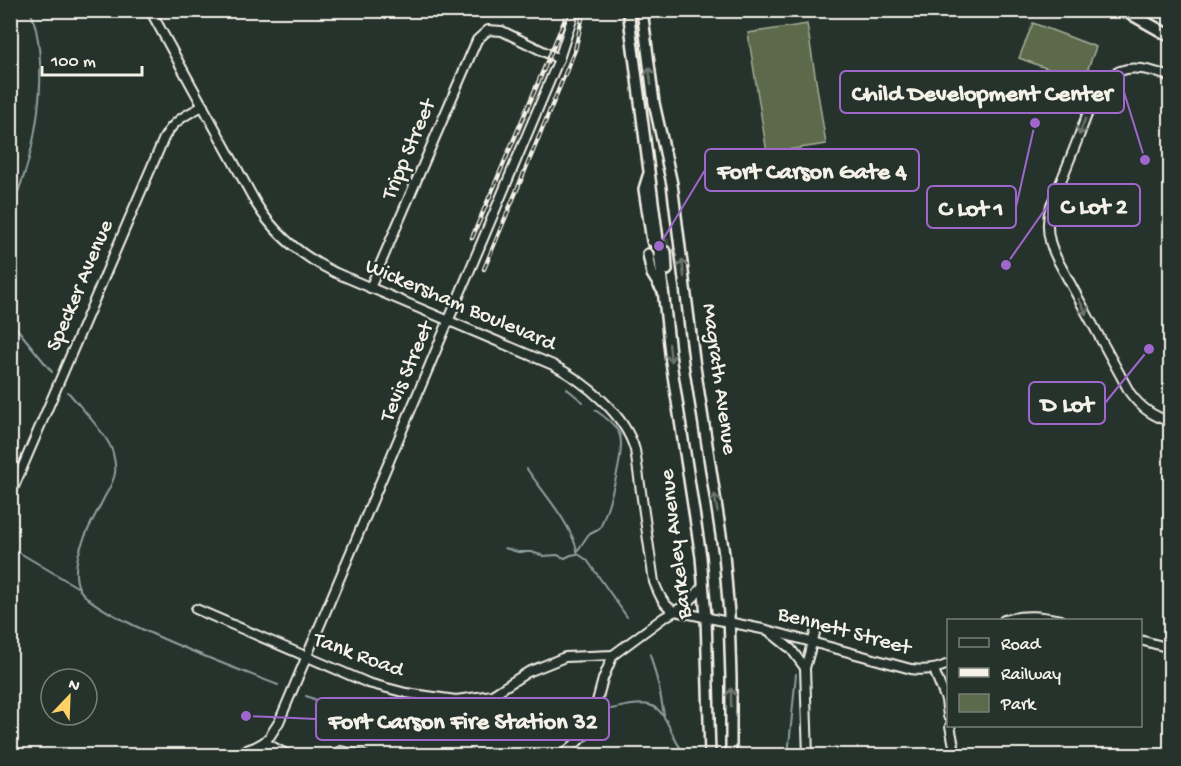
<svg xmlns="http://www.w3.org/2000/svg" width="1181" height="766" viewBox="0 0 1181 766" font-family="'Gochi Hand',sans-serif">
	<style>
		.green { fill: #5c6a4c; stroke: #a8ae9a; stroke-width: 1.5 }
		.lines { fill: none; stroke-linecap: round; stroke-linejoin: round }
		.stream { stroke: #8fa1a1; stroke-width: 2 }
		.major-tunnel { stroke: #455049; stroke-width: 9; stroke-dasharray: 9 4.5; stroke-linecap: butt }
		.minor-casing { stroke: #f4f1e8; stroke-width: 12 }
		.major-casing { stroke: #f4f1e8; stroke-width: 14 }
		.highway-casing { stroke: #f4f1e8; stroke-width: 15 }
		.minor { stroke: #26332d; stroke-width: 8 }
		.major { stroke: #26332d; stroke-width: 9 }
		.highway { stroke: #26332d; stroke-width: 10 }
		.rail-casing { stroke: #f4f1e8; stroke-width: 4.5 }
		.rail { stroke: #26332d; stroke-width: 2; stroke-dasharray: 7; stroke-linecap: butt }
		.oneway { stroke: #6e766e }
		.labels { text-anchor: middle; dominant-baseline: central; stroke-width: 4.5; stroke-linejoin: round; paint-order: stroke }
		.street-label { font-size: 22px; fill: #f4f1e8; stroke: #26332d }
		.leader { fill: none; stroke: #9f67cb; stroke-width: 2 }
		.callout-dot { fill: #9f67cb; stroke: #26332d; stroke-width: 2 }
		.callout { fill: #26332d; stroke: #9f67cb; stroke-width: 2 }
		.callout-label { font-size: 24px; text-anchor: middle; font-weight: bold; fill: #f4f1e8 }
	</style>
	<rect width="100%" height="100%" fill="#26332d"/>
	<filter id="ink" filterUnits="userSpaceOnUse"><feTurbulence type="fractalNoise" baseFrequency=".0167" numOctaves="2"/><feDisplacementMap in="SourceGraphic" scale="12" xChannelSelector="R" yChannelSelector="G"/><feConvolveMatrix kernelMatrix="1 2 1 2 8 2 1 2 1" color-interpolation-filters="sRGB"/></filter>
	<g filter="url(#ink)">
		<!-- green -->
		<g class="green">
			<path d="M1033,23L1096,47L1083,82L1019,58Z"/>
			<path d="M807,24L826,144L767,153L748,33Z"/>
		</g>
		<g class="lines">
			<!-- stream -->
			<g class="stream">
				<path d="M10,186L19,190"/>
				<path d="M10,208C37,160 51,62 30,10"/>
				<path d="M10,320L52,372"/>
				<path d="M567,389L583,402"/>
				<path d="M68,392C79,405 108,436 112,450C114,456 116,467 115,473C114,481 108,491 104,498C93,521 67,561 79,588C91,616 243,671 278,685"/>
				<path d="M527,469C544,494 572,524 578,554L587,560L627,617"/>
				<path d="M10,547L77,587"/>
				<path d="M505,548L518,552H531L544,556L557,555L565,558L571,555L577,554"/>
				<path d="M578,550L588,535L598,530L601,526C608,507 627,451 619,433C614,423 604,416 595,410"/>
				<path d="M650,654L659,687L664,715"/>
				<path d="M306,696L343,710L437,727L473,726L546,721L579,714"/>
				<path d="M611,709C622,707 638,702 649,705C670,710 670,744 689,756"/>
				<path d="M788,756L796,674"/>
			</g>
			<!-- major-tunnel -->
			<g class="major-tunnel">
				<path d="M664,239L666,252"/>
				<path d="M652,241L653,254"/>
			</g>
			<!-- minor casing -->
			<g class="minor-casing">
				<g id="minor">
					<path d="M150,10L257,205C276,236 303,257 336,273L553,365C585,382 625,414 635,450L654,582C659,594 663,606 675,611L767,630L911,669C925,671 936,670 948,664"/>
					<path d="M1170,77C1108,52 1098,85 1079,136C1070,159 1061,182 1051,205C1045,224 1048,242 1057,259L1130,393C1142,409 1152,415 1170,422"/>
					<path d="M370,288L477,40L488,30L502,31L559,59"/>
					<path d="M10,496L164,138C173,121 187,114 203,106"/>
					<path d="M196,609L368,683L406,693L456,700L492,695L528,672L565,657L613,655"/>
					<path d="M1004,620C1024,614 1041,616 1061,620"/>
					<path d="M771,633L791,649L805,668L808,756"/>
					<path d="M1140,640L1170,648"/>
					<path d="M805,668L817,626"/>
					<path d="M934,670L946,700L948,716"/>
					<path d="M950,726L956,756"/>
					<path d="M264,742L270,736L279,722L559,59L575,10"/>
					<path d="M229,756L255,747L264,742L290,756"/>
					<path d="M330,756L341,751L365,756"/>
					<path d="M555,756L564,754L589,731L603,679L613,655L663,618L684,606L695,596L703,585"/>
				</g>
			</g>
			<!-- major casing -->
			<g class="major-casing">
				<g id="major">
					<path d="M628,10L658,240"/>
					<path d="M642,10L654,103L672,184L695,367L724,554L729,614L731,679V756"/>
					<path d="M648,176L644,189L652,241"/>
					<path d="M666,252L667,270"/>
					<path d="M659,253L671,362L701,557L706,617L710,756"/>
					<path d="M648,254L652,274L662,290"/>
				</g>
			</g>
			<!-- highway casing -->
			<g class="highway-casing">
				<path id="highway" d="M1124,10L1170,36"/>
			</g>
			<!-- minor -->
			<use href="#minor" class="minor"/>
			<!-- major -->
			<use href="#major" class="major"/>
			<!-- highway -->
			<use href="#highway" class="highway"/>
			<!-- rail casing -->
			<g class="rail-casing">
				<g id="rail">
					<path d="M472,238L569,10"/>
					<path d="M484,269L575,50L584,10"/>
				</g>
			</g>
			<!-- rail -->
			<use href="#rail" class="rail"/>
		</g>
		<!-- one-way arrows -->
		<defs><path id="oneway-shaft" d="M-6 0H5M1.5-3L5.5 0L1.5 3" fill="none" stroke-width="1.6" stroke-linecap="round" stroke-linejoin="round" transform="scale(1.5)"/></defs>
		<g class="oneway">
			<use href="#oneway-shaft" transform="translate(650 76) rotate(-97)"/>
			<use href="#oneway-shaft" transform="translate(1082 127) rotate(111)"/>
			<use href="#oneway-shaft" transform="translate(683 268) rotate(-97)"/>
			<use href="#oneway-shaft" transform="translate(1083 307) rotate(61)"/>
			<use href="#oneway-shaft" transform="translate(670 353) rotate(84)"/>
			<use href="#oneway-shaft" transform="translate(716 503) rotate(-99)"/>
			<use href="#oneway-shaft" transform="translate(731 697) rotate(-90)"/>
		</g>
	</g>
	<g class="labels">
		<!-- street labels -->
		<g class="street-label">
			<text transform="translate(410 150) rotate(-67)">Tripp Street</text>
			<text transform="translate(81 286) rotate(-67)">Specker Avenue</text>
			<text transform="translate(460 306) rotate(23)">Wickersham Boulevard</text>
			<text transform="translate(408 372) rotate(-67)">Tevis Street</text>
			<text transform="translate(718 379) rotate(82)">Magrath Avenue</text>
			<text transform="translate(677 544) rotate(-97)">Barkeley Avenue</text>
			<text transform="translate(844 632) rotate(15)">Bennett Street</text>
			<text transform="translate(358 656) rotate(20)">Tank Road</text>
		</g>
	</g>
	<!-- callouts -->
	<path class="leader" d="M1145 160L1124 92M659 246L705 170M1006 265L1048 205M1035 123L1016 207M1149 349L1105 403M246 716L316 719"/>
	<g class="callout-dot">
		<circle cx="1145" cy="160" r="6"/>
		<circle cx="659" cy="246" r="6"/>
		<circle cx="1006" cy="265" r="6"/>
		<circle cx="1035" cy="123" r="6"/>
		<circle cx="1149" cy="349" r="6"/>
		<circle cx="246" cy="716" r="6"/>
	</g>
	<g class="callout">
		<rect x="840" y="71" width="284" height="42" rx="6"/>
		<rect x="705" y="149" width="214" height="42" rx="6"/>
		<rect x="1048" y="184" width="92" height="42" rx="6"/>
		<rect x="927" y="186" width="89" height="42" rx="6"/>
		<rect x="1029" y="382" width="76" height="42" rx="6"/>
		<rect x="316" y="698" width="293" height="42" rx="6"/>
	</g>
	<g class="callout-label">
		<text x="982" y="100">Child Development Center</text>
		<text x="812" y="178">Fort Carson Gate 4</text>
		<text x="1094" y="213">C Lot 2</text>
		<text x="971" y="215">C Lot 1</text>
		<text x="1067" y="411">D Lot</text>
		<text x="463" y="728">Fort Carson Fire Station 32</text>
	</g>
	<!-- margin -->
	<rect width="1181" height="766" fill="none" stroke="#26332d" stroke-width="36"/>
	<rect x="18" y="18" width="1145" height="730" fill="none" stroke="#f4f1e8" stroke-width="2" filter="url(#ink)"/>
	<!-- legend -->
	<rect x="947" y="619" width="195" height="108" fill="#26332d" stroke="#787f78" stroke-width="1.5"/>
	<rect x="959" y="638" width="30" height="9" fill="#26332d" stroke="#787f78" stroke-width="1.5"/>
	<text x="1001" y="649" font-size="18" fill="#f4f1e8">Road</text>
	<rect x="959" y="668" width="30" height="9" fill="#f4f1e8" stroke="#787f78" stroke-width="1.5"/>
	<text x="1001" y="679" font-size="18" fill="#f4f1e8">Railway</text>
	<rect x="959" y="694" width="30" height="18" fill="#5c6a4c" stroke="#787f78" stroke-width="1.5"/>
	<text x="1001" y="709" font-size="18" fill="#f4f1e8">Park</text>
	<!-- north arrow -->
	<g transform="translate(69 697) rotate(23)"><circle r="28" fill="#26332d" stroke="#787f78" stroke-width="1.5"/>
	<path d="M0-4.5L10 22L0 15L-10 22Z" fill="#ffd166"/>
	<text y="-9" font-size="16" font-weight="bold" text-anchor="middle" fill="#f4f1e8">N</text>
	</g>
	<!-- scale -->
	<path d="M42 66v9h100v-9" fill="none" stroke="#f4f1e8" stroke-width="3"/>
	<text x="51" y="66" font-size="18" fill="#f4f1e8" stroke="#26332d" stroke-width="4.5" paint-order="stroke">100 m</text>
</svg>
